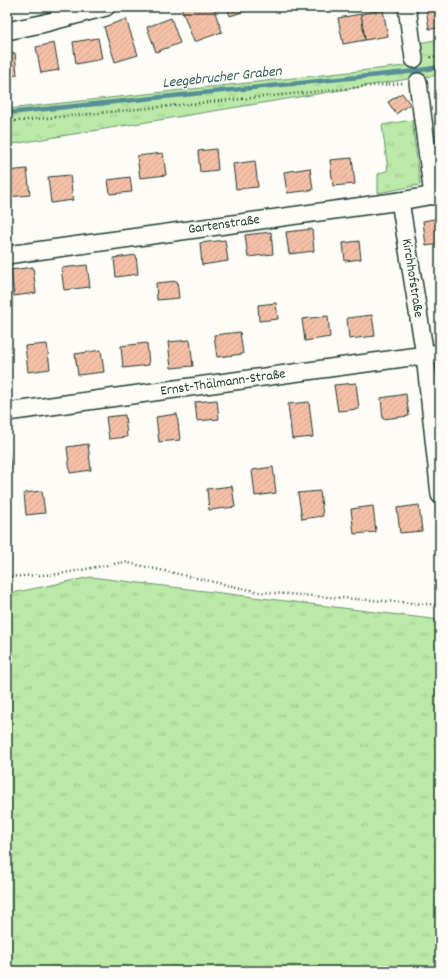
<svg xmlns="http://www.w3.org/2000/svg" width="447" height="978" viewBox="0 0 447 978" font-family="Dekko,sans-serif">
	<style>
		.grass { fill: url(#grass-tufts); stroke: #6d936e }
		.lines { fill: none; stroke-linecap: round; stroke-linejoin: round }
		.stream { stroke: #568f97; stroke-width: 4.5 }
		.building { fill: url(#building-hatch); stroke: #1f3d34 }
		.minor-casing { stroke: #1f3d34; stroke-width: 20 }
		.path { stroke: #1f3d34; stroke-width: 2.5; stroke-dasharray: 1 3; stroke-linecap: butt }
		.minor { stroke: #fdfcf7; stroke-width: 17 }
		.labels { text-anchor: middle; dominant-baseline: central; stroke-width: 3; stroke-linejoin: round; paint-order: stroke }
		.street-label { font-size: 14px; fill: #1f3d34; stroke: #fdfcf7 }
		.water-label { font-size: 15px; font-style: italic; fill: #365f5d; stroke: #fdfcf7 }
	</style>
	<defs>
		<pattern id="grass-tufts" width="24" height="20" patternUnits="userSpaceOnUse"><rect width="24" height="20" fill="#bbe9a7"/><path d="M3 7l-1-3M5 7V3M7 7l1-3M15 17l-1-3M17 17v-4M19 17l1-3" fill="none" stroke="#a0c990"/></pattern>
		<pattern id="building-hatch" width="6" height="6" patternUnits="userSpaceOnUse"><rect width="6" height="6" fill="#f6c0a8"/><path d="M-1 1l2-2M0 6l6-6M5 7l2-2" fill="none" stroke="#d2a691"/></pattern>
	</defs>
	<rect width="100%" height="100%" fill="#fdfcf7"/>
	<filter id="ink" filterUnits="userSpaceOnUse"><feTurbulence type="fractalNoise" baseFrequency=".025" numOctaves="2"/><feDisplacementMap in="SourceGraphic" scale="8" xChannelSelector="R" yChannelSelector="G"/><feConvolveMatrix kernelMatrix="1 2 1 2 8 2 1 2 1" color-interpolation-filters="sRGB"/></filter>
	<g filter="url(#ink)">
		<!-- grass -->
		<g class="grass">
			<path d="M440,39V75L408,79L7,145V109L405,66L419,43Z"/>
			<path d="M412,120L420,185L378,193V174L388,170L382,125Z"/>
			<path d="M91,577L440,620V971H7V594Z"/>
		</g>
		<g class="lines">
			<!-- stream -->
			<path class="stream" d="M7,113L408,72L440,67"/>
		</g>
		<!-- building -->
		<g class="building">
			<path d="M181,7H213L222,32L194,42Z"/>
			<path d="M227,7H254L255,8L230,16Z"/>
			<path d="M426,7H440V28L429,29Z"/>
			<path d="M383,10L388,36L365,40L361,14Z"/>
			<path d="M361,14L365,40L343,44L338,18Z"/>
			<path d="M171,18L180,43L156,52L147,27Z"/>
			<path d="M126,19L138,55L115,62L104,27Z"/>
			<path d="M98,38L102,59L76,64L73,42Z"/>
			<path d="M54,43L59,70L41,73L36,47Z"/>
			<path d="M15,53L17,75L7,76V54Z"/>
			<path d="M402,93L410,104L396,114L388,102Z"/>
			<path d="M216,149L218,170L200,172L198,151Z"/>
			<path d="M163,153L166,175L140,178L137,156Z"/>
			<path d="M352,158L355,184L333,186L330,160Z"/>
			<path d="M255,161L258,187L236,189L233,164Z"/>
			<path d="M310,168L313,190L287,193L284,172Z"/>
			<path d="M27,169L30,195L8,197L7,171Z"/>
			<path d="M70,175L73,200L51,203L48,177Z"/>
			<path d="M130,177L132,192L110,194L108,180Z"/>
			<path d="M440,218V244L426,246L423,221Z"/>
			<path d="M312,229L314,251L289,254L286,232Z"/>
			<path d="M271,232L273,254L248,257L245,235Z"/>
			<path d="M225,240L228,261L202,265L200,243Z"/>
			<path d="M359,241L361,259L345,261L343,243Z"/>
			<path d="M136,255L138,274L116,277L114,258Z"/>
			<path d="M87,265L90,287L64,290L61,268Z"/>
			<path d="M33,267L36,293L14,296L11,270Z"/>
			<path d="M177,281L179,298L157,300L156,283Z"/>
			<path d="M276,303L278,319L259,321L258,305Z"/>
			<path d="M372,315L375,336L349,339L347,318Z"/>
			<path d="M328,316L330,337L305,341L302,319Z"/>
			<path d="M240,332L243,354L217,357L214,335Z"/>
			<path d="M190,340L193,366L171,368L168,342Z"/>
			<path d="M147,343L149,365L123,368L121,346Z"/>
			<path d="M47,344L50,369L28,372L25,346Z"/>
			<path d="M101,350L104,372L78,375L75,354Z"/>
			<path d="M356,383L359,409L338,411L334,385Z"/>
			<path d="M406,394L409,416L383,419L381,398Z"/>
			<path d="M217,400L219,419L197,421L195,402Z"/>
			<path d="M309,402L313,437L292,439L288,404Z"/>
			<path d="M177,414L180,440L159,442L156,417Z"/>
			<path d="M125,415L127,437L109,439L106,417Z"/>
			<path d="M88,444L91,470L70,473L67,447Z"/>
			<path d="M7,446H8L11,468H7Z"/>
			<path d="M273,467L276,493L255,496L252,470Z"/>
			<path d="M232,486L235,507L209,510L207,489Z"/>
			<path d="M42,491L45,513L26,515L24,493Z"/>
			<path d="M320,491L323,516L302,519L298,493Z"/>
			<path d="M419,505L422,531L400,533L397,508Z"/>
			<path d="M373,506L376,532L354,534L351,509Z"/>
		</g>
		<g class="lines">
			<!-- minor casing -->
			<g class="minor-casing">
				<g id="minor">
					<path d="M407,7L414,59"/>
					<path d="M7,31L41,24L106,7"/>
					<path d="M418,82L433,196"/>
					<path d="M400,201L425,355L440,495"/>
					<path d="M7,255L400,201L440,194"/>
					<path d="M7,412L440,353"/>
				</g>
			</g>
			<!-- path -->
			<g class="path">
				<path d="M430,57L440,56"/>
				<path d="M7,122L403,83"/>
				<path d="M7,577L59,574L124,562L259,592L440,605"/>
			</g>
			<!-- minor -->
			<use href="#minor" class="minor"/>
		</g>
	</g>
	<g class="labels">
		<!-- street labels -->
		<g class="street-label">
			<text transform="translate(224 225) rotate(-8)">Gartenstraße</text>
			<text transform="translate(412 278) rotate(81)">Kirchhofstraße</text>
			<text transform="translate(223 383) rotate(-8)">Ernst-Thälmann-Straße</text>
		</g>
		<!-- water labels -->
		<g class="water-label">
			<text transform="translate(222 78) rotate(-6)">Leegebrucher Graben</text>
		</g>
	</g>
	<!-- margin -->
	<rect width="447" height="978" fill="none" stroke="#fdfcf7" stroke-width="24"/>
	<rect x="12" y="12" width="423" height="954" fill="none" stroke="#1f3d34" stroke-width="1.5" filter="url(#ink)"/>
</svg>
